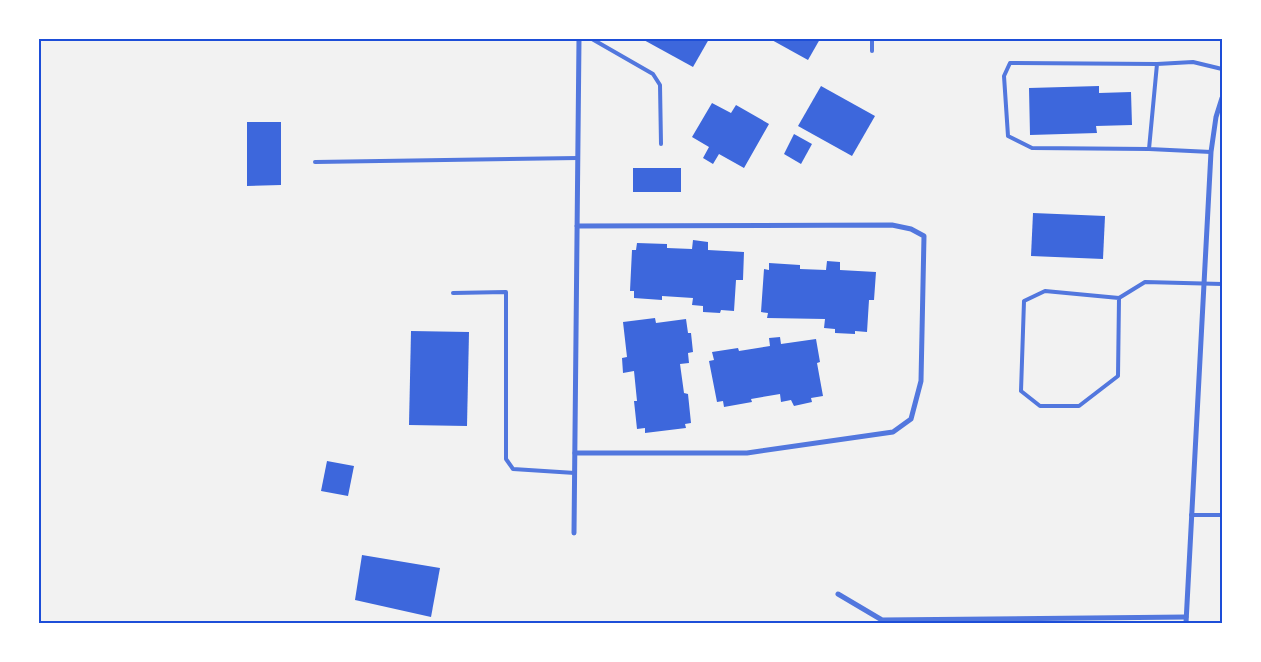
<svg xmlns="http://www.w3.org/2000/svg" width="1261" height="662" viewBox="0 0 1261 662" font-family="Bitter,serif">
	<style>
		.building { fill: #3d67dc }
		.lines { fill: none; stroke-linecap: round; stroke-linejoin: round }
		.service { stroke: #5277de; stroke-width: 4 }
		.minor { stroke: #5277de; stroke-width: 5 }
		.neatline { fill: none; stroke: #1d4ed8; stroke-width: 2 }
	</style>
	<rect width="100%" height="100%" fill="#f2f2f2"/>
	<!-- building -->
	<g class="building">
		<path d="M642,39H709L693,67Z"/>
		<path d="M770,39H820L808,60Z"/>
		<path d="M821,86L875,116L852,156L798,126Z"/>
		<path d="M1099,86V93L1131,92L1132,125L1096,126L1097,133L1030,135L1029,88Z"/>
		<path d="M712,103L731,113L736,105L769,124L744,168L719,154L713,164L703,158L709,147L692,137Z"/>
		<path d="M247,122H281V185L247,186Z"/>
		<path d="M794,134L812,144L801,164L784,154Z"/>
		<rect x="633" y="168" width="48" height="24"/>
		<path d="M1033,213L1105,216L1103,259L1031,256Z"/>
		<path d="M693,240L708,242V250L744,252L743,280H736L734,311L721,310L720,313L703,312V306L692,305L693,298L662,296V300L634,298V291H630L632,250H636L637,243L667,244V248L692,249Z"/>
		<path d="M827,261L840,262V270L876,272L874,300H869L867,332L855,331V334L835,333V329L824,328L825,319L767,318L768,313L761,312L764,269L769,270V263L800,265V269L826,270Z"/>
		<path d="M655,318L656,323L686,319L688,333H691L693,352L688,353L689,363L680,364L684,393L688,394L691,423L685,424L686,428L645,433V428L637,429L634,401H637L634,371L623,373L622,358L627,357L623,322Z"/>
		<path d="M411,331L469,332L467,426L409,425Z"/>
		<path d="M780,337L781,344L816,339L820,362L817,363L823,396L811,398L812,402L794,406L791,400L781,402L780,394L751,399L752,402L724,407L723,401L717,402L709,361L714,360L712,352L738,348L739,351L770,346L769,338Z"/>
		<path d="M327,461L354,466L348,496L321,491Z"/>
		<path d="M362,555L440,568L431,617L355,600Z"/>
	</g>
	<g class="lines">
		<!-- service -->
		<g class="service">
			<path d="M592,39L653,74L660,85L661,144"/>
			<path d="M872,39V51"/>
			<path d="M1149,149L1032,148L1008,136L1004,76L1010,63L1157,64"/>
			<path d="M1211,152L1149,149L1157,64L1193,62L1222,69"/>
			<path d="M315,162L578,158"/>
			<path d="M453,293L506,292V459L513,469L575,473"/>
			<path d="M1119,298L1118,376L1079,406H1040L1021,391L1024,301L1045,291L1119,298L1145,282L1222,284"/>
			<path d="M1191,515H1222"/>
		</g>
		<!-- minor -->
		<g class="minor">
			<path d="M575,453H747L893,432L911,419L921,381L924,236L911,229L892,225L577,226"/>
			<path d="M574,533L579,39"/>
			<path d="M838,594L882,620L1186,617"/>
			<path d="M1186,623L1211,152L1216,117L1222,98"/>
		</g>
	</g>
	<!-- border -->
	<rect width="1261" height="662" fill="none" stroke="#ffffff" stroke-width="80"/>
	<rect x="40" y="40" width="1181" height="582" class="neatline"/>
</svg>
